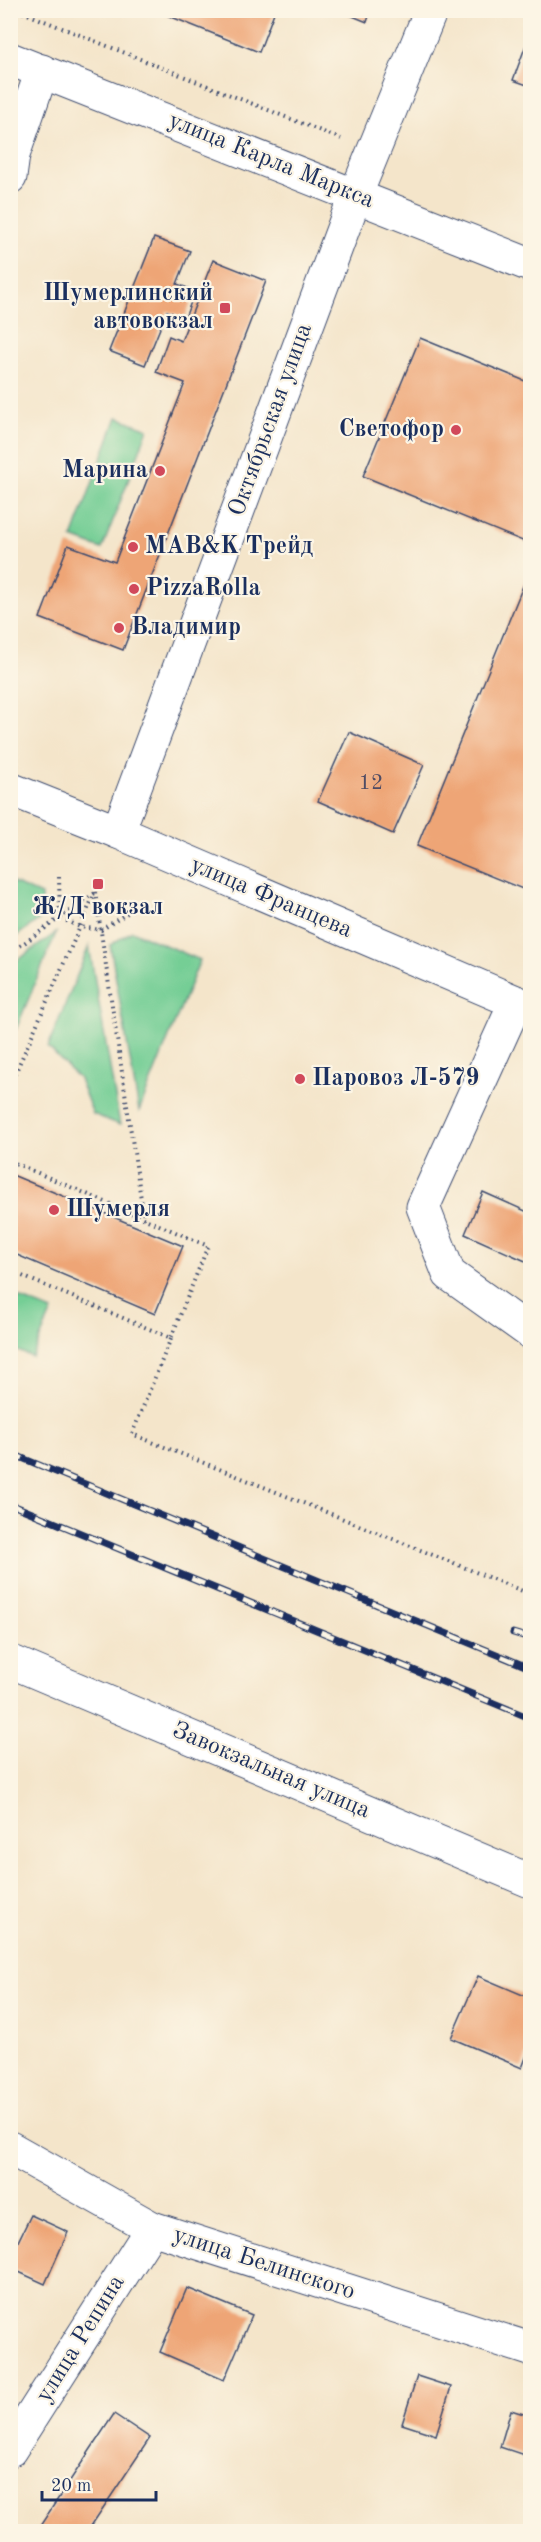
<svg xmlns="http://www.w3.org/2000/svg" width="541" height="2542" viewBox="0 0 541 2542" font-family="'Old Standard TT',serif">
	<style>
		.green { fill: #74ce95; stroke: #487e7a; stroke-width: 1.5 }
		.building { fill: #eea576 }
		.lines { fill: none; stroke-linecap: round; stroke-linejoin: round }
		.minor-casing { stroke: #3c4a6e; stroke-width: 35 }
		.major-casing { stroke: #3c4a6e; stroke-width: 35 }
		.path { stroke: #3c4a6e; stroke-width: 4; stroke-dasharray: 1.5 4.5; stroke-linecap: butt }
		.minor { stroke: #fff; stroke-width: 33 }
		.major { stroke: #fff; stroke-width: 33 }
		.rail-casing { stroke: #1b2f5e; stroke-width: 7 }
		.rail { stroke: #fcf5e5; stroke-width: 4.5; stroke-dasharray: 14; stroke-linecap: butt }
		.poi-dot { fill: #d1495b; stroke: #fcf5e5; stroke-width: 2 }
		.labels { text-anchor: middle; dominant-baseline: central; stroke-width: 4.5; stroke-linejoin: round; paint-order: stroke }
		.number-label { font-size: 21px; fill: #504c64 }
		.street-label { font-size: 24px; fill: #1b2f5e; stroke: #fcf5e5 }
		.poi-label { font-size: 24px; font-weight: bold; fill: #1b2f5e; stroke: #fcf5e5; text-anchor: start }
	</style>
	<rect width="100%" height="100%" fill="#fcf5e5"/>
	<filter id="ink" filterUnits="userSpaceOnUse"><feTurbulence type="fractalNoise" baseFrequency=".0167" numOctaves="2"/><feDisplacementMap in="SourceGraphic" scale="12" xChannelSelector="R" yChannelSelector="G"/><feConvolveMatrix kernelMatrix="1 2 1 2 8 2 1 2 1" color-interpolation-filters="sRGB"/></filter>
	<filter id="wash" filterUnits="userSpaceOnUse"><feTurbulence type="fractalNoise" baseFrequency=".008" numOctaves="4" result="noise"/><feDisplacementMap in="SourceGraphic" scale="24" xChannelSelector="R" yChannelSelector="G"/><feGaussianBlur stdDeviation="1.35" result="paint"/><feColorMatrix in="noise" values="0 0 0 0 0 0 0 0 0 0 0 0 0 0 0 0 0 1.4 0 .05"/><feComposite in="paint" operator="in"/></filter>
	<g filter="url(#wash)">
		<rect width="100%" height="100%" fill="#f4e5ca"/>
		<!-- green -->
		<g class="green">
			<path d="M117,417L148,429L102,549L72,538Z"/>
			<path d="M11,882L41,895V918L11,940Z"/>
			<path d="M132,931L200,960L139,1111L110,945Z"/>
			<path d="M56,933L16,1029H11V965Z"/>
			<path d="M89,946L120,1125L93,1114L79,1079L48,1047Z"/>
			<path d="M10,1294L52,1311L32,1357L11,1348Z"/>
		</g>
		<g id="blocks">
			<!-- building -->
			<g class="building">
				<path d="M154,10H275L259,52Z"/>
				<path d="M338,10H371L367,22Z"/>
				<path d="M530,34V86L513,80Z"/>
				<path d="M154,238L190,251L177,284L195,291L185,318L167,311L145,365L109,351Z"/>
				<path d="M213,260L266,281L123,650L40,618L68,545L115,562L185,383L156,372L169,336L181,341Z"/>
				<path d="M420,338L530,383V544L363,476Z"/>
				<path d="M530,569V892L417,846Z"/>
				<path d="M349,732L424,765L393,834L318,801Z"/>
				<path d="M10,1174L183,1246L155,1314L10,1252Z"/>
				<path d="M483,1192L530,1213V1263L465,1234Z"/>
				<path d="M478,1976L530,1998V2047L522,2068L451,2038Z"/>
				<path d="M31,2215L68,2232L45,2284L10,2268V2258Z"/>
				<path d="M187,2288L252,2315L224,2380L160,2352Z"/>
				<path d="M417,2376L451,2387L436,2435L402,2424Z"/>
				<path d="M511,2410L530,2416V2457L500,2447Z"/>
				<path d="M114,2414L150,2438L87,2532H36Z"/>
			</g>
		</g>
	</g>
	<g filter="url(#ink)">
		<use href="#blocks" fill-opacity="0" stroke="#3c4a6e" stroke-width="1.5"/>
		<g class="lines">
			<!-- minor casing -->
			<g class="minor-casing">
				<g id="minor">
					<path d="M10,59L530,265"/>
					<path d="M10,177L13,155L42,71"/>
					<path d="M118,832L530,1008"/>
					<path d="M516,1002L423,1207L449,1274L530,1332"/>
					<path d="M10,1661L530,1881"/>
					<path d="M10,2148L152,2228L530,2349"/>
					<path d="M10,2450L152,2228"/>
				</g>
			</g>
			<!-- major casing -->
			<g class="major-casing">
				<path id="major" d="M10,789L118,832L356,194L431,10"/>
			</g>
			<!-- path -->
			<g class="path">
				<path d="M17,10L341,139"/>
				<path d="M59,877L60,918L80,927L101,930L135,908"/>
				<path d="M95,892L144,1219"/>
				<path d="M10,953L95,893"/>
				<path d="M10,1085L95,893"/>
				<path d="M10,1161L208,1246L171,1338L10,1271"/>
				<path d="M171,1338L132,1434L530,1594"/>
			</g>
			<!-- minor -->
			<use href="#minor" class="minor"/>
			<!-- major -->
			<use href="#major" class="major"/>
			<!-- rail casing -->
			<g class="rail-casing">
				<g id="rail">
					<path d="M10,1453L530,1668"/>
					<path d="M10,1504L530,1718"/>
					<path d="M513,1633L530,1638"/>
				</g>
			</g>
			<!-- rail -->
			<use href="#rail" class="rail"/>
		</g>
	</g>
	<!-- markers -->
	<g class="poi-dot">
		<rect x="219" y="302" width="12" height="12" rx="3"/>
		<circle cx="456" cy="430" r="6"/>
		<circle cx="160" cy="471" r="6"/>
		<circle cx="133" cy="547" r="6"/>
		<circle cx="134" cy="589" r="6"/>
		<circle cx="119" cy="628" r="6"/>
		<rect x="92" y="878" width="12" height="12" rx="3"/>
		<circle cx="300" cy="1079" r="6"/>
		<circle cx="54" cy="1210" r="6"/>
	</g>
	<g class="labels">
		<!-- number labels -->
		<g class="number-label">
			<text x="371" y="783">12</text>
		</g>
		<!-- street labels -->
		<g class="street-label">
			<text transform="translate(271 161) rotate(22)">улица Карла Маркса</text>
			<text transform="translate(271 420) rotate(-70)">Октябрьская улица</text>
			<text transform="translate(271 898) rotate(23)">улица Францева</text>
			<text transform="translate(271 1771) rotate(23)">Завокзальная улица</text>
			<text transform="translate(264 2264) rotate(18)">улица Белинского</text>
			<text transform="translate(81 2339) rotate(-58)">улица Репина</text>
		</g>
		<!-- poi labels -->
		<g class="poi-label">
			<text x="213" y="294" text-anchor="end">Шумерлинский<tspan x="213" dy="28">автовокзал</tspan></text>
			<text x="444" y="430" text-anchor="end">Светофор</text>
			<text x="148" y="471" text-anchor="end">Марина</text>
			<text x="145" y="547">МАВ&amp;K Трейд</text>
			<text x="146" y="589">PizzaRolla</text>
			<text x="131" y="628">Владимир</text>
			<text x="98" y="908" text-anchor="middle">Ж/Д вокзал</text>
			<text x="312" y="1079">Паровоз Л-579</text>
			<text x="66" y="1210">Шумерля</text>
		</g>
	</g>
	<!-- margin -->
	<rect width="541" height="2542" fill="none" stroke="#fcf5e5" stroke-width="36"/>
	<!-- scale -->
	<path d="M42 2491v9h114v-9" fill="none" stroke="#1b2f5e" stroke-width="3"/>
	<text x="51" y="2491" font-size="18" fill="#1b2f5e" stroke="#fcf5e5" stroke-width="4.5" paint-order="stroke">20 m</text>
</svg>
